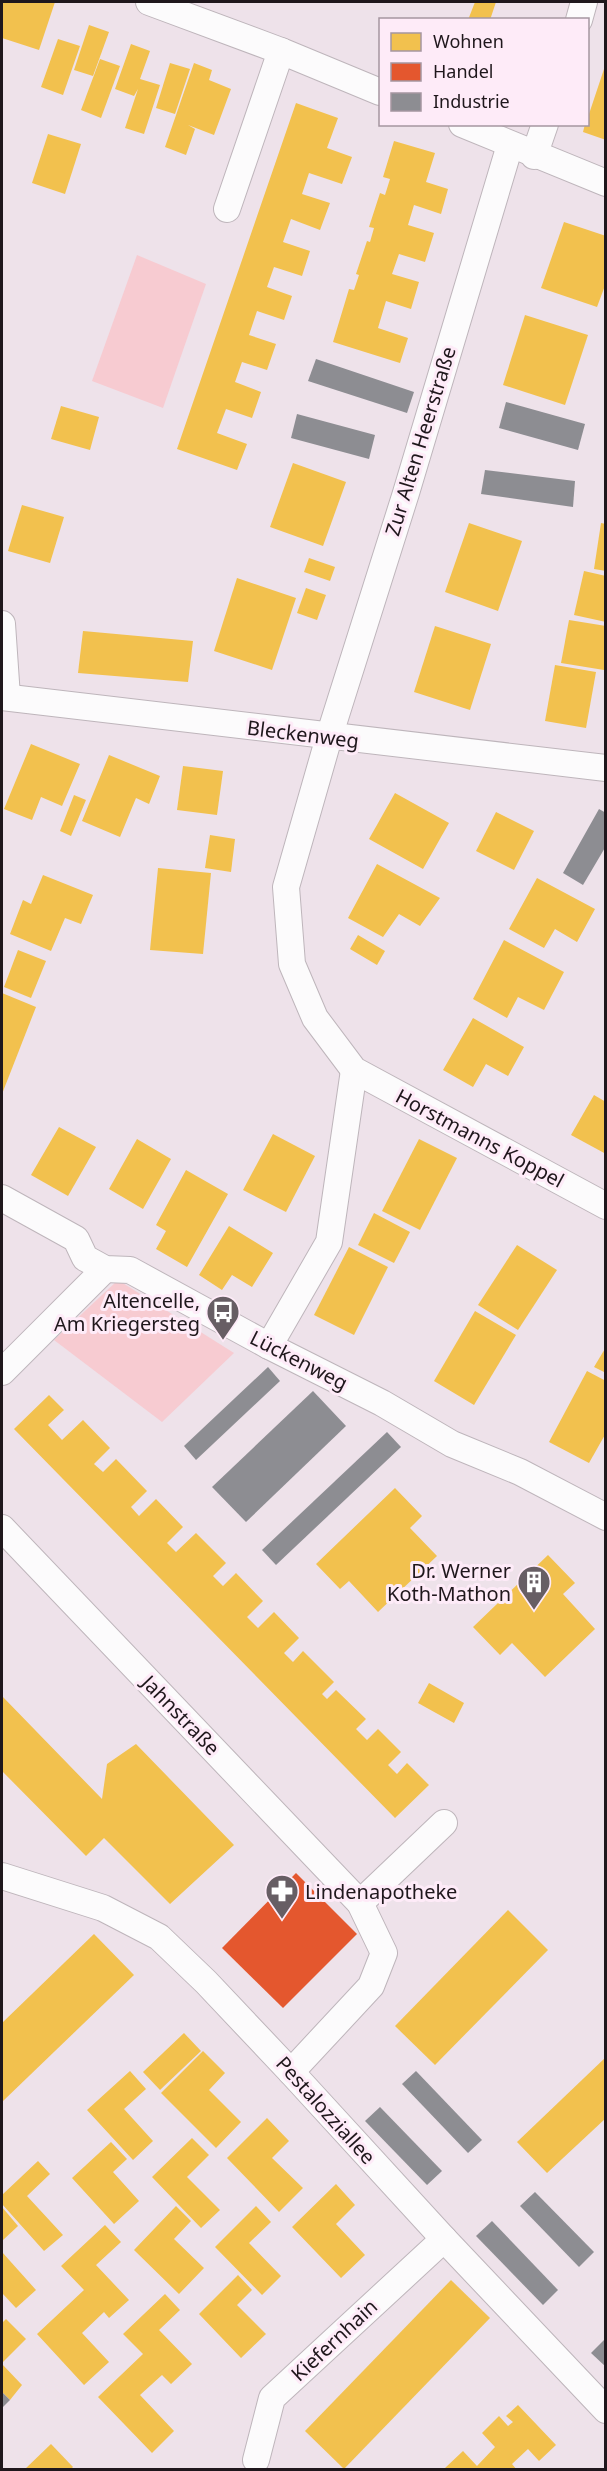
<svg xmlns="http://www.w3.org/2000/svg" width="607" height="2471" viewBox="0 0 607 2471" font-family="'Noto Sans',sans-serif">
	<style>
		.green { fill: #f7cbd1 }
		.homes { fill: #f2c14e }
		.shops { fill: #e4572e }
		.industry { fill: #8d8d92 }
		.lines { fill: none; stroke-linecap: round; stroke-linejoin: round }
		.street-casing { stroke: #beb5bb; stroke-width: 28 }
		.street { stroke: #fcfbfc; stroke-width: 26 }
		.labels { text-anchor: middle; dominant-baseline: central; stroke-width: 6; stroke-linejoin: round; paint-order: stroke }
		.street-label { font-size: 20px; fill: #1f171c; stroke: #feebf8 }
		.poi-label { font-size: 20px; fill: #1f171c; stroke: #feebf8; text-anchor: end }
	</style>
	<rect width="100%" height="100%" fill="#eee2ea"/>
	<!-- green -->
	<g class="green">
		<path d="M137,255L206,284L163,408L92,381Z"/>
		<path d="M118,1280L234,1353L162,1422L54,1340Z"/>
	</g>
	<!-- homes -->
	<g class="homes">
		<path d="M2,2H55L39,50L2,38Z"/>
		<path d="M475,2H496L490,20H468Z"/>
		<path d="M89,25L109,32L93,76L74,70Z"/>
		<path d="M58,39L80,46L63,95L41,87Z"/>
		<path d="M131,44L150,51L140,79L160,85L144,134L125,128L138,89L134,96L115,89Z"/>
		<path d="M100,59L120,66L101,118L81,110Z"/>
		<path d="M170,63L190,69L175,114L156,108Z"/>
		<path d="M194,63L212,70L209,80L231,89L214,135L188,125L195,129L186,155L165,147Z"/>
		<path d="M605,66L606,67V140L583,132L585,124H588V117Z"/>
		<path d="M296,103L338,118L327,148L352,157L342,184L309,173L302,194L330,203L320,230L291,219L283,242L310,251L302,276L274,267L267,287L292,296L284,320L257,311L249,335L276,344L267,370L242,362L235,382L261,392L252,418L226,409L217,433L247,444L237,470L177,449Z"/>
		<path d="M48,134L81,144L65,194L32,183Z"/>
		<path d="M394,141L435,153L426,182L448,189L441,214L414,205L408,225L434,233L425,262L399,254L392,274L419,282L411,309L386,301L378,328L408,338L400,363L333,342L349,289L354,290L359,275L356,274L367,241L370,242L374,228L369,227L380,193L385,195L390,179L383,177Z"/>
		<path d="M564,222L606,236V283L597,307L541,288Z"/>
		<path d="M525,315L588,335L565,405L503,385Z"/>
		<path d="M61,406L99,417L90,450L51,439Z"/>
		<path d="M293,463L346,482L323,546L270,527Z"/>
		<path d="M22,505L64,517L50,563L8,551Z"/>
		<path d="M469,523L522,541L498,611L445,592Z"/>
		<path d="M601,523L606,524V571L594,569Z"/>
		<path d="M309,558L335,567L330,581L304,572Z"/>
		<path d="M584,571L606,576V622L574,615Z"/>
		<path d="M237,578L296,598L272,670L214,651Z"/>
		<path d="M306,588L326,595L317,620L297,613Z"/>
		<path d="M569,620L606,626L604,670L561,663Z"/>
		<path d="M435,626L491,644L470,710L414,692Z"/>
		<path d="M83,631L193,641L188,682L78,673Z"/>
		<path d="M555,665L596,672L586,728L545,721Z"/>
		<path d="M31,744L80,764L62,806L41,797L32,820L4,809Z"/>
		<path d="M109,755L160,776L149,804L136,798L120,837L82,821Z"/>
		<path d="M183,766L223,771L217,815L177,810Z"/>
		<path d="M395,793L449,823L423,869L369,839Z"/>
		<path d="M74,795L86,800L71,836L60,831Z"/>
		<path d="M496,812L534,831L514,870L476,851Z"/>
		<path d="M210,835L235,839L231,872L205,868Z"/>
		<path d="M377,864L440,898L420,926L399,914L383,937L348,918Z"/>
		<path d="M158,868L211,873L203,954L150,950Z"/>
		<path d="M43,875L93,895L81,924L65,918L51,951L10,934L23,900L31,904Z"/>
		<path d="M537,878L595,909L577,942L555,929L544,948L509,929Z"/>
		<path d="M358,935L385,951L377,965L350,949Z"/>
		<path d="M504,940L564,972L544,1010L518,997L507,1018L473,999Z"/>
		<path d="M18,950L46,961L31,998L4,987Z"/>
		<path d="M2,993L36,1007L2,1094Z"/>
		<path d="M473,1018L524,1047L508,1076L486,1064L473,1087L443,1070Z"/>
		<path d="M594,1095L606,1102V1154L571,1135Z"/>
		<path d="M59,1127L96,1147L68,1196L31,1175Z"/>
		<path d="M273,1134L315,1156L286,1212L243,1190Z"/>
		<path d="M137,1139L171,1159L143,1209L109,1189Z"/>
		<path d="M419,1139L457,1158L420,1230L382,1211Z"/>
		<path d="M186,1170L228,1194L187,1267L156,1249L166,1231L156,1225Z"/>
		<path d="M374,1213L410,1232L394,1263L358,1245Z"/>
		<path d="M229,1226L273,1253L252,1287L232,1275L222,1290L199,1275Z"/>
		<path d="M517,1245L557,1270L518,1330L478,1305Z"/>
		<path d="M349,1247L388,1267L354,1335L314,1315Z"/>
		<path d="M475,1311L516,1335L474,1405L434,1381Z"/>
		<path d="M606,1347V1373L594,1367Z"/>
		<path d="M587,1371L606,1381V1433L589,1463L549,1442Z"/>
		<path d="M49,1395L64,1410L48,1425L62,1440L83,1420L110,1448L94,1464L103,1472L116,1459L147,1491L131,1507L139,1516L156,1499L183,1527L167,1543L176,1552L196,1533L226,1563L213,1576L223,1586L236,1573L263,1601L247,1617L258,1628L274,1612L299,1638L284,1653L293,1662L303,1651L334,1682L322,1694L327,1699L336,1690L366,1719L356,1729L367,1740L378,1729L401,1752L388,1765L397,1774L407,1763L429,1785L395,1818L14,1429Z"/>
		<path d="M395,1488L422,1516L410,1528L437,1556L378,1612L349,1581L340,1589L316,1564Z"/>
		<path d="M548,1555L575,1583L563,1594L595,1629L545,1677L512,1643L500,1655L473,1627Z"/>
		<path d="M429,1683L464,1703L454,1723L418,1703Z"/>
		<path d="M2,1696L102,1799L107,1764L136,1744L234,1845L170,1904L104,1838L86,1856L2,1771Z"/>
		<path d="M508,1910L548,1950L435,2065L395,2026Z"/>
		<path d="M94,1934L134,1975L2,2102V2023Z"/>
		<path d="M184,2033L201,2051L160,2090L143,2072Z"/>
		<path d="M203,2051L225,2073L209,2090L241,2122L216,2148L161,2093Z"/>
		<path d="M606,2057V2118L547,2173L517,2142Z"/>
		<path d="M130,2071L146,2089L124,2109L153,2141L133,2160L87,2110Z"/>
		<path d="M267,2118L289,2141L272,2158L303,2188L279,2212L227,2158Z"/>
		<path d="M192,2138L209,2155L187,2177L220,2210L201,2228L152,2177Z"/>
		<path d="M111,2142L127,2159L113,2172L139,2201L114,2224L72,2178Z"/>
		<path d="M38,2161L50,2174L27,2196L63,2235L44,2251L2,2204V2195Z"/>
		<path d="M336,2184L355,2205L336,2224L365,2255L341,2278L292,2227Z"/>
		<path d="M176,2206L191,2221L174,2239L204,2268L179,2294L134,2250Z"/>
		<path d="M256,2206L271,2222L249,2243L281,2276L262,2295L215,2247Z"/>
		<path d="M2,2207L18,2226L2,2241Z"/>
		<path d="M105,2225L121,2242L96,2265L129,2300L109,2318L104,2312L82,2333L109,2362L84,2385L37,2334L84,2290L61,2266Z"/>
		<path d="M2,2252L36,2290L16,2308L2,2293Z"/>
		<path d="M238,2275L252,2290L237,2305L266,2334L241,2358L199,2314Z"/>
		<path d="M451,2280L490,2318L344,2469L305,2431Z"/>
		<path d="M165,2294L180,2310L159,2330L192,2364L171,2384L162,2375L140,2395L174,2431L152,2453L98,2397L143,2354L123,2334Z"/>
		<path d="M6,2319L26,2339L2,2363V2323Z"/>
		<path d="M2,2364L22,2385L10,2400L2,2392Z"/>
		<path d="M518,2405L556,2445L539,2461L528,2449L512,2464L517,2470L445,2468L463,2451L477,2466L495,2447L482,2433L499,2416L508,2426L513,2422L506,2416Z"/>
		<path d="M51,2444L73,2467L70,2470H24Z"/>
	</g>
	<!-- shops -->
	<path class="shops" d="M296,1873L357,1934L283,2008L222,1948Z"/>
	<!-- industry -->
	<g class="industry">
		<path d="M316,359L414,392L407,413L308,381Z"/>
		<path d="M506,402L585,424L578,450L499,428Z"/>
		<path d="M297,414L375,435L369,459L291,438Z"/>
		<path d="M485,470L575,481L573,507L481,494Z"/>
		<path d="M599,809L606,813V846L583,885L563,873Z"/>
		<path d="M268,1367L280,1381L196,1460L184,1446Z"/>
		<path d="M313,1391L346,1426L246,1522L212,1487Z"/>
		<path d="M387,1432L401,1447L276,1565L262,1550Z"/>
		<path d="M416,2071L482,2140L468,2153L402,2084Z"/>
		<path d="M380,2107L442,2171L427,2185L365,2121Z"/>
		<path d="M535,2192L594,2252L579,2267L520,2206Z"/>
		<path d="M492,2221L558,2290L543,2305L476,2236Z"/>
		<path d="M604,2340L606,2341V2367L591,2353Z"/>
		<path d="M2,2392L10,2400L2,2408Z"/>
	</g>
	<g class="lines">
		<!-- street casing -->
		<g class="street-casing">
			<g id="street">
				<path d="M149,2L281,51"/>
				<path d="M579,20L584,2"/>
				<path d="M462,124L606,183"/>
				<path d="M510,145L406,493L329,737L286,887L292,964L315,1018L354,1070L606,1206"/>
				<path d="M534,156L545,124"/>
				<path d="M227,209L281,51L380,92"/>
				<path d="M2,624L7,697"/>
				<path d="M2,697L606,768"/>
				<path d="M2,1198L76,1239L85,1258L105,1269L130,1270L269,1346L382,1403L452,1444L520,1472L606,1517"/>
				<path d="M269,1346L329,1242L354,1070"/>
				<path d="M2,1372L105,1269"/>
				<path d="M2,1528L360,1903L384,1953L371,1986L291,2072"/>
				<path d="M2,1876L103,1908L159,1937L206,1982L291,2072L444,2239L606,2410"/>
				<path d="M360,1903L444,1823"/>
				<path d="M256,2460L272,2398L444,2239"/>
			</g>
		</g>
		<!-- street -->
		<use href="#street" class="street"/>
	</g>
	<!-- icons -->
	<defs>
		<g id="bus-pin" transform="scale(1.725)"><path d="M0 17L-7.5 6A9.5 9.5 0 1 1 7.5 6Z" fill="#675e64" stroke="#feebf8"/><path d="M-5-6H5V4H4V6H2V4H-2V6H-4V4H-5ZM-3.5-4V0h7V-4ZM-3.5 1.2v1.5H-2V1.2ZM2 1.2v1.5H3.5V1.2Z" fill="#fff"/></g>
		<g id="building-pin" transform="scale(1.725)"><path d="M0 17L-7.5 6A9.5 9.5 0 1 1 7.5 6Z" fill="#675e64" stroke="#feebf8"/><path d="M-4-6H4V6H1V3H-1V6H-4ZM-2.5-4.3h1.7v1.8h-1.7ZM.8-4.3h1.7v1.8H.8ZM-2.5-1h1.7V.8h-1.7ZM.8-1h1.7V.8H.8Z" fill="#fff"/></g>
		<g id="pharmacy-pin" transform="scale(1.725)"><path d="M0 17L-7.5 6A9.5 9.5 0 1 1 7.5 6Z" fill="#675e64" stroke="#feebf8"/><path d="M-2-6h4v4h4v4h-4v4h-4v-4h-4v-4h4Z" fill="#fff"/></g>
	</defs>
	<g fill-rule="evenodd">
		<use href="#bus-pin" x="223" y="1312"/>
		<use href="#building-pin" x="534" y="1582"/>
		<use href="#pharmacy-pin" x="282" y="1891"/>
	</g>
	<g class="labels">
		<!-- street labels -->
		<g class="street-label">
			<text transform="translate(420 441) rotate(-73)">Zur Alten Heerstraße</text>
			<text transform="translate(303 734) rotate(7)">Bleckenweg</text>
			<text transform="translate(480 1138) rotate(28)">Horstmanns Koppel</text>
			<text transform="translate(299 1360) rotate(27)">Lückenweg</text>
			<text transform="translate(181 1715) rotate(46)">Jahnstraße</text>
			<text transform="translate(326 2110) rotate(48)">Pestalozziallee</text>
			<text transform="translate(334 2340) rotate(-43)">Kiefernhain</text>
		</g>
		<!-- poi labels -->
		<g class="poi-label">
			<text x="200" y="1300">Altencelle,<tspan x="200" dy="23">Am Kriegersteg</tspan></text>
			<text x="511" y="1570">Dr. Werner<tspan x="511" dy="23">Koth-Mathon</tspan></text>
			<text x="305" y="1891" text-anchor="start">Lindenapotheke</text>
		</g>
	</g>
	<!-- border -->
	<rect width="607" height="2471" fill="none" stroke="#1f171c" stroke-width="6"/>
	<!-- legend -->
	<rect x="379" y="18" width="210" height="108" fill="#feebf8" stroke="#a596a0" stroke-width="1.5"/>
	<rect x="391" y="33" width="30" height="18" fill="#f2c14e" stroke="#a596a0" stroke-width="1.5"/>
	<text x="433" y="48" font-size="18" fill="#1f171c">Wohnen</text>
	<rect x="391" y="63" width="30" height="18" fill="#e4572e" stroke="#a596a0" stroke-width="1.5"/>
	<text x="433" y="78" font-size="18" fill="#1f171c">Handel</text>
	<rect x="391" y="93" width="30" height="18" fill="#8d8d92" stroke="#a596a0" stroke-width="1.5"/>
	<text x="433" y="108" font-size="18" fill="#1f171c">Industrie</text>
</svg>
